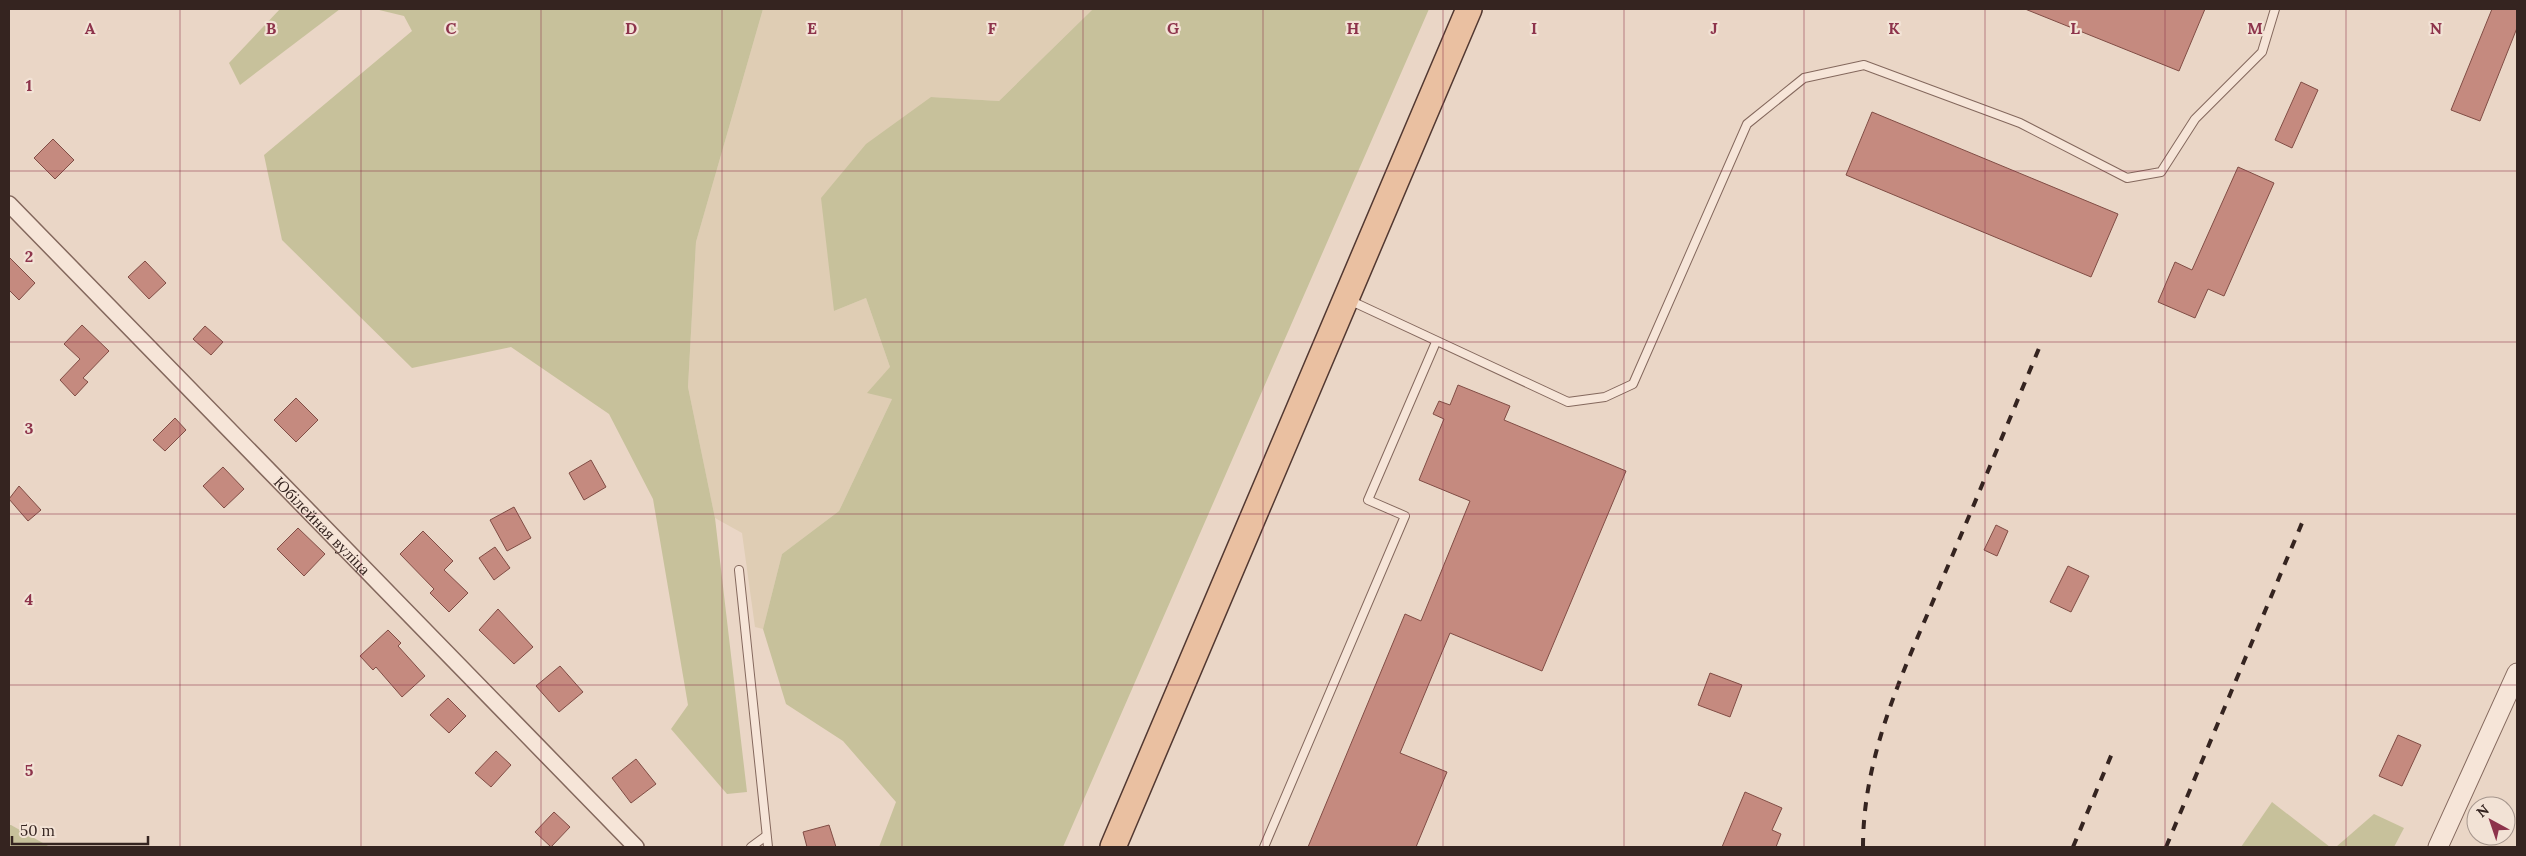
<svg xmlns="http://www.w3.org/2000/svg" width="2526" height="856" viewBox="0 0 2526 856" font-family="Lora,serif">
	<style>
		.farmland { fill: #dfcdb4 }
		.green { fill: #c7c19b }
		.building { fill: #c58a7f; stroke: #814d45 }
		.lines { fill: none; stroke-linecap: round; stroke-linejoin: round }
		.service-casing { stroke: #84685d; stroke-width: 10 }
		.minor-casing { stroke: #84685d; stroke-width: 18 }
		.tertiary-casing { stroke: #84685d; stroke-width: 21 }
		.primary-casing { stroke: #523831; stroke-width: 28 }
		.service { stroke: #f6e5d8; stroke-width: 8 }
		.minor { stroke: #f6e5d8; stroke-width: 15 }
		.tertiary { stroke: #f6e5d8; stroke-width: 19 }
		.primary { stroke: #eac0a1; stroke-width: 25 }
		.rail { stroke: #352420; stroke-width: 4; stroke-dasharray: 9 9; stroke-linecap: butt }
		.grid { fill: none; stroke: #8d334b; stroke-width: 1; stroke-opacity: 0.55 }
		.labels { text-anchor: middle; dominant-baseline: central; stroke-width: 4.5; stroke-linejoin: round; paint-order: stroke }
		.street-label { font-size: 15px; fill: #352420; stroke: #f2e2d5 }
		.grid-label { font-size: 16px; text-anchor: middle; font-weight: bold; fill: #8d334b; stroke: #f2e2d5; stroke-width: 4.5; stroke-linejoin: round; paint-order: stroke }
	</style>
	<rect width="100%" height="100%" fill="#ead6c6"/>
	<!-- farmland -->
	<path class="farmland" d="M763,9H1093L999,101L931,97L834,311L866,298L890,367L892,399L839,511L782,554L763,629L755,627L742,533L715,518L688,387L696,242Z"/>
	<!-- green -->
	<g class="green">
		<path d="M280,9H340L240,85L229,63Z"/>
		<path d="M375,9H763L696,242L688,387L715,518L747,792L727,794L671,729L688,705L653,499L609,414L511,347L412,368L282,240L264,155L412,31L404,16Z"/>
		<path d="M1093,9H1429L1063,847H879L896,802L843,741L786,704L763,629L782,554L839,511L892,399L867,393L890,367L866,298L834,311L821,198L866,144L931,97L999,101Z"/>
		<path d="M2272,802L2330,847H2241Z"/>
		<path d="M2374,814L2404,828L2394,847H2336Z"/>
		<path d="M9,825H11L50,847H9Z"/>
	</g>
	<!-- building -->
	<g class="building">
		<path d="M2025,9H2205L2179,71Z"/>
		<path d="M2492,9H2517V28L2480,121L2451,110Z"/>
		<path d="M2301,82L2318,90L2292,148L2275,140Z"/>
		<path d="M1872,112L2118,214L2091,277L1846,175Z"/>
		<path d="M53,139L74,160L55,179L34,158Z"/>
		<path d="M2238,167L2274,183L2224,296L2208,289L2195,318L2158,302L2175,262L2192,270Z"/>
		<path d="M9,257L35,283L19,300L9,290Z"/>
		<path d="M145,261L166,283L149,299L128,277Z"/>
		<path d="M82,325L109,351L83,378L88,382L75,396L60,380L80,359L64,344Z"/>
		<path d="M205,326L223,342L211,355L193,339Z"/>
		<path d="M1458,385L1510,406L1504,420L1626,471L1542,671L1450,633L1400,753L1447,772L1416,847H1308L1405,614L1421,621L1470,501L1419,480L1444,419L1433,414L1439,401L1450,405Z"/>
		<path d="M296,398L318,420L296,442L274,420Z"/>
		<path d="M175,418L186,430L165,451L153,440Z"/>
		<path d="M591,460L606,487L584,500L569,473Z"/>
		<path d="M223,467L244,489L224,508L203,486Z"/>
		<path d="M19,486L41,510L28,521L9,499Z"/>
		<path d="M514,507L531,538L507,551L490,520Z"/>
		<path d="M1996,525L2008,531L1997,556L1984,550Z"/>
		<path d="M298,528L325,554L304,576L277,549Z"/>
		<path d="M423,531L453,561L444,570L468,593L449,612L430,593L434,589L400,554Z"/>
		<path d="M495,547L510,568L494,580L479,558Z"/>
		<path d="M2068,566L2089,576L2071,612L2050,602Z"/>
		<path d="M498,609L533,647L514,664L479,630Z"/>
		<path d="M388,630L401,643L398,646L425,676L402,697L376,667L373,670L360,656Z"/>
		<path d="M560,666L583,692L559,712L536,686Z"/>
		<path d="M1710,673L1742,685L1730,717L1698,705Z"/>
		<path d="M448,698L466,716L449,733L430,715Z"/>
		<path d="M2398,735L2421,745L2402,786L2379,776Z"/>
		<path d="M496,751L511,765L491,787L475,773Z"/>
		<path d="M636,759L656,784L631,803L612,778Z"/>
		<path d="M1745,792L1782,808L1772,830L1781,834L1776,847H1722Z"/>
		<path d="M554,812L570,827L551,847L535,832Z"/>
		<path d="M829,825L836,847H807L803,832Z"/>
	</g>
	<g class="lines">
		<!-- service casing -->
		<g class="service-casing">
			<g id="service">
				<path d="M1349,300L1568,402L1605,397L1633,384L1747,124L1804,78L1864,65L2020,123L2127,178L2161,172L2195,119L2262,52L2275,9"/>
				<path d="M739,570L768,847"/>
				<path d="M751,847L766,836"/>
				<path d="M1264,847L1405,516L1368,500L1436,342"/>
			</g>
		</g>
		<!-- minor casing -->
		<g class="minor-casing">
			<g id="minor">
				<path id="s1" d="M9,204L636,847"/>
			</g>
		</g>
		<!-- tertiary casing -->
		<g class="tertiary-casing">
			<path id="tertiary" d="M2438,847L2517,673"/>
		</g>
		<!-- primary casing -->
		<g class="primary-casing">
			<path id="primary" d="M1113,847L1469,9"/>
		</g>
		<!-- service -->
		<use href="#service" class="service"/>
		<!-- minor -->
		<use href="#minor" class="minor"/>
		<!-- tertiary -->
		<use href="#tertiary" class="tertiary"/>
		<!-- primary -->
		<use href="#primary" class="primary"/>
		<!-- rail -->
		<g class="rail">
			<path d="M1863,847C1863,752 1906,666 1942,580C1976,500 2009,421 2042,341"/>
			<path d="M2073,847L2113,751"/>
			<path d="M2166,847L2302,523"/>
		</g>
	</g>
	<!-- grid -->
	<path class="grid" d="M180,9V847M361,9V847M541,9V847M722,9V847M902,9V847M1083,9V847M1263,9V847M1443,9V847M1624,9V847M1804,9V847M1985,9V847M2165,9V847M2346,9V847M9,171H2517M9,342H2517M9,514H2517M9,685H2517"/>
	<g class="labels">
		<!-- street labels -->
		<g class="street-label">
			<text stroke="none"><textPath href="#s1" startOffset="449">Юбілейная вуліца</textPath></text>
		</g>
	</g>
	<g class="grid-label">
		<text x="90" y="34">A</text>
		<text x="271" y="34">B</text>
		<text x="451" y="34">C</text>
		<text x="631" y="34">D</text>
		<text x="812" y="34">E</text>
		<text x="992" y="34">F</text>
		<text x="1173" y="34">G</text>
		<text x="1353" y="34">H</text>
		<text x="1534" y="34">I</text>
		<text x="1714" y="34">J</text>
		<text x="1894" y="34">K</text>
		<text x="2075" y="34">L</text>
		<text x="2255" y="34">M</text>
		<text x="2436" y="34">N</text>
		<text x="29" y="91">1</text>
		<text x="29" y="262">2</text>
		<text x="29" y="434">3</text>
		<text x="29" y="605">4</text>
		<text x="29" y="776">5</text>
	</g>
	<!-- border -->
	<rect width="2526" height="856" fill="none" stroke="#352420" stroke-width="20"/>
	<!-- north arrow -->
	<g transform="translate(2491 821) rotate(320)"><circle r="24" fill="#f2e2d5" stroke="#a6968d"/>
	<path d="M0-4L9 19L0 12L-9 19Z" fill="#8d334b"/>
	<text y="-8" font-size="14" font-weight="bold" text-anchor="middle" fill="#352420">N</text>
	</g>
	<!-- scale -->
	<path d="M12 836v8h136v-8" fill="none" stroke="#352420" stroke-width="2.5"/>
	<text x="20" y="836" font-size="15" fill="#352420" stroke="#f2e2d5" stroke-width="4" paint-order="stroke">50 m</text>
</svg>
